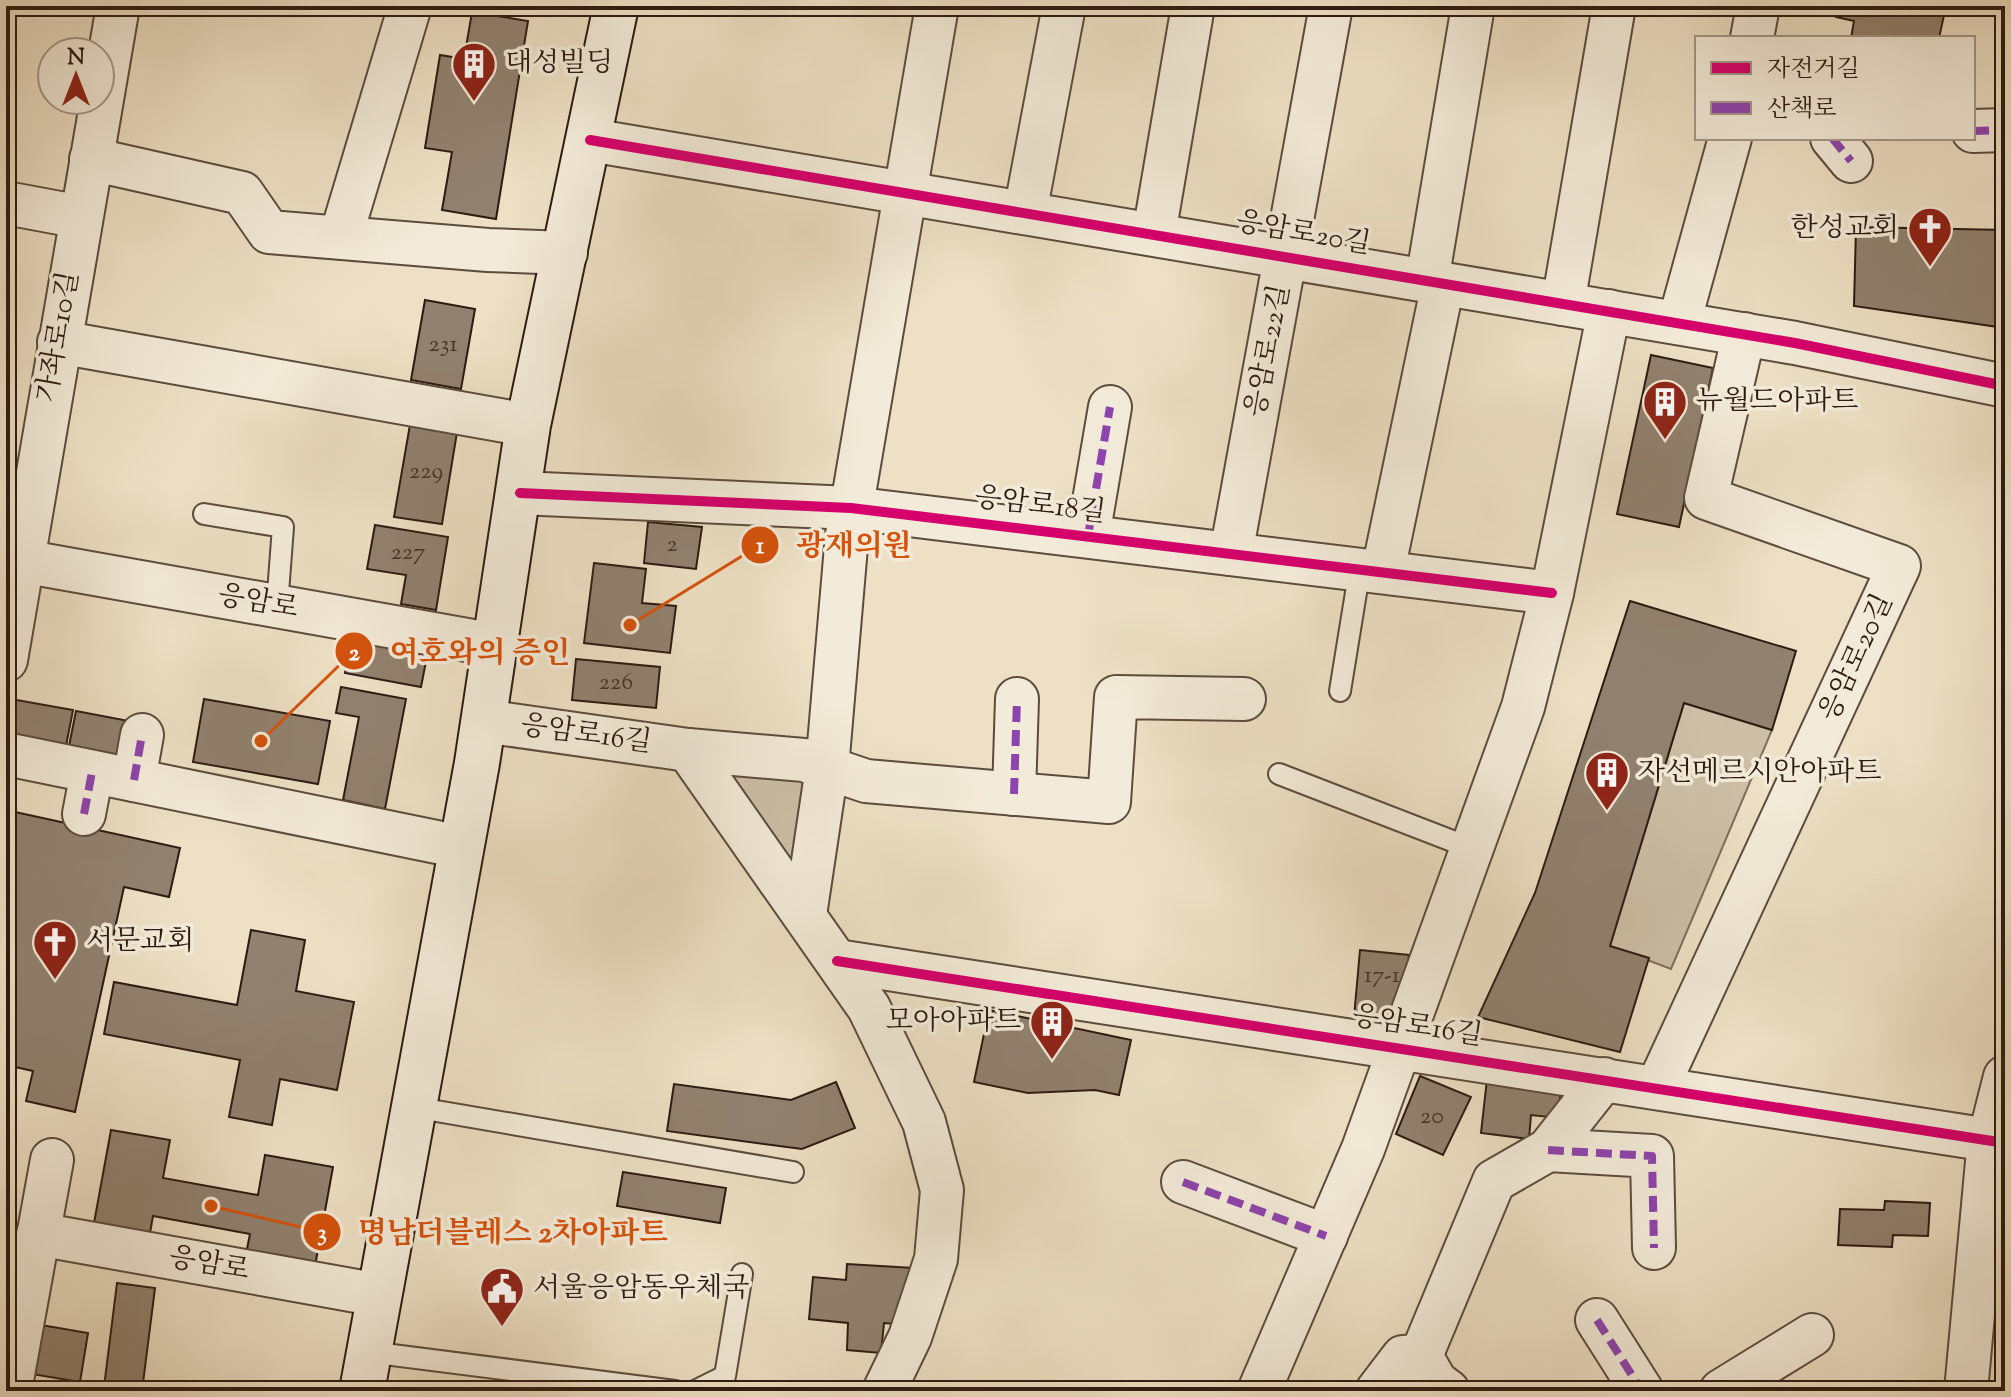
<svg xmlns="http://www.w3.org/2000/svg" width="2011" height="1397" viewBox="0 0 2011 1397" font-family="'Sorts Mill Goudy','Noto Serif KR',serif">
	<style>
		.green { fill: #ccbfa6; stroke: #7c6d5c; stroke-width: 2 }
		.building { fill: #91816f; stroke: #2d1b12; stroke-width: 2 }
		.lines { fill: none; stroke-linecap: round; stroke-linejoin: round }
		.lane-casing { stroke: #5d4c3e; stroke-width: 24 }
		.street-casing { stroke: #5d4c3e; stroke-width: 46 }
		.secondary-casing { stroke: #2d1b12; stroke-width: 48 }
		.lane { stroke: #f3ebd9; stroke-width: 20 }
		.street { stroke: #f3ebd9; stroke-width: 42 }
		.secondary { stroke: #f3ebd9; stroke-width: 44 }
		.quiet { stroke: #8e44ad; stroke-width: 8; stroke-dasharray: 16 8; stroke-linecap: butt }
		.cycleway-casing { stroke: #f3ebd9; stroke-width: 15 }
		.cycleway { stroke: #d6006c; stroke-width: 10 }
		.labels { text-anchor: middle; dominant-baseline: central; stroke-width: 7; stroke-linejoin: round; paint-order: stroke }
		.number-label { font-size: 24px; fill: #463429 }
		.poi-label { font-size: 28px; fill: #2d1b12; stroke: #f3ebd9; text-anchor: start }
		.street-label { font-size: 28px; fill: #2d1b12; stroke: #f3ebd9 }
		.leader { fill: none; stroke: #d5530d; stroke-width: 3 }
		.callout-dot { fill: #d5530d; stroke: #f3ebd9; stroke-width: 3 }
		.mark-label { font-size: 24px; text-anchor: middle; font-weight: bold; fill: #fff }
		.callout-label { font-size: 30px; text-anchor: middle; font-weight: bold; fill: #d5530d; stroke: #f3ebd9; stroke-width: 7; stroke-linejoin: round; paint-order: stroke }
	</style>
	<rect width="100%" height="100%" fill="#ede0c4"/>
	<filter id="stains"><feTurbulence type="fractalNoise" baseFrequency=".0025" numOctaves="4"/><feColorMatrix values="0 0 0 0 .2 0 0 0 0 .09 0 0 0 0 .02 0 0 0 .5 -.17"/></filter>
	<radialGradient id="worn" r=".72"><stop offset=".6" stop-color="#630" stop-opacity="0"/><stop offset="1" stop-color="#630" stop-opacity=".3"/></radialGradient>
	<!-- green -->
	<g class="green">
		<path d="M1684,703L1772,730L1671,969L1610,946Z"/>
		<path d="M709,763L815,774L801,888Z"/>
	</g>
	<!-- building -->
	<g class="building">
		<path d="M1838,6H1946L1939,38H1851L1854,21L1836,17Z"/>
		<path d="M472,12L528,21L496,219L442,210L452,152L425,148L440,55L464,59Z"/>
		<path d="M1856,227L2005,230V328L1854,306Z"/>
		<path d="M425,300L475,309L461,389L411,380Z"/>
		<path d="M1651,355L1713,368L1679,527L1617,514Z"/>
		<path d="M411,419L458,426L442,524L394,517Z"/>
		<path d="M648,522L702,527L696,569L644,563Z"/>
		<path d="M375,525L448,537L436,610L401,604L406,575L367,569Z"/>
		<path d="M594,563L646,569L642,603L676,606L670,653L584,643Z"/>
		<path d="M1630,601L1796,651L1772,730L1684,703L1610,946L1649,958L1620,1052L1478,1017L1535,893Z"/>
		<path d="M353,632L429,646L421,687L345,673Z"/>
		<path d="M576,659L660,667L656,708L572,700Z"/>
		<path d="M341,687L406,699L385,809L343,800L359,717L336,713Z"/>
		<path d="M11,699L73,710L65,751L6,740Z"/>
		<path d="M204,699L330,721L318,784L193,762Z"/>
		<path d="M76,711L134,722L126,763L68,751Z"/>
		<path d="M6,810L180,848L169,897L124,887L75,1112L26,1101L33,1071L6,1065Z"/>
		<path d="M251,930L305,940L296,991L354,1002L337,1090L280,1079L272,1125L229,1117L240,1060L104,1034L114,982L237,1005Z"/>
		<path d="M1360,950L1409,955L1404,996L1378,1019L1354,1017Z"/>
		<path d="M989,1010L1131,1040L1119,1095L1095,1090L1028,1093L974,1082Z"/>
		<path d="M1420,1076L1471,1097L1443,1155L1396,1134Z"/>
		<path d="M1487,1079L1561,1088L1558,1118L1531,1115L1529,1139L1481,1133Z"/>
		<path d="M836,1082L855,1128L802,1149L667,1131L674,1084L791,1100Z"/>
		<path d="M111,1130L170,1140L163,1178L258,1195L265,1155L333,1167L315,1266L246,1254L250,1234L153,1216L150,1233L94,1223Z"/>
		<path d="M623,1172L726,1188L720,1223L617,1206Z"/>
		<path d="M1885,1201L1930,1203L1928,1236L1893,1235L1892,1247L1838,1245L1840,1209L1884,1210Z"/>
		<path d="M847,1264L913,1268L908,1325L884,1323L881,1353L847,1350L848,1323L809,1319L813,1277L846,1280Z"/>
		<path d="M117,1283L155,1288L142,1391L104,1387Z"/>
		<path d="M41,1325L88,1333L80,1382L32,1374Z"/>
	</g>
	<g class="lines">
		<!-- lane casing -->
		<g class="lane-casing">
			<g id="lane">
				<path d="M204,514L283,527L277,606"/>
				<path d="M1340,691L1360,568"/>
				<path d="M1279,774L1473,849"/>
				<path d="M413,1107L793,1172"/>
				<path d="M369,1352L675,1391"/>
				<path d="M695,1391L725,1376L742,1274"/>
			</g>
		</g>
		<!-- street casing -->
		<g class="street-casing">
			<g id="street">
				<path d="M1752,38L1758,6"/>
				<path d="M1973,131L2005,130"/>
				<path d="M1832,138L1851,161"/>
				<path d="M590,140L1795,343L2005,386"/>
				<path d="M91,159L242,193L269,232L488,250L566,253"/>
				<path d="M6,203L81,217"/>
				<path d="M1025,213L1064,6"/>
				<path d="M1154,234L1193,6"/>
				<path d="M341,236L410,6"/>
				<path d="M1427,281L1473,6"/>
				<path d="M1563,304L1614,6"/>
				<path d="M1679,323L1730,138"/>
				<path d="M59,342L528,425"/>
				<path d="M520,493L851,508L1552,593"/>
				<path d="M1088,536L1110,407"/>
				<path d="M1231,554L1331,6"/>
				<path d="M22,561L495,645"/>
				<path d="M1383,571L1443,284"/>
				<path d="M6,660L118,6"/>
				<path d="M484,721L688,750L804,760L866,781L1109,802L1116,697L1244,699"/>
				<path d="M688,750L869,1008L924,1122L942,1190L936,1259L910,1337L884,1391"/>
				<path d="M6,754L461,847"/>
				<path d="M134,780L142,735"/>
				<path d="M1014,794L1017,699"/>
				<path d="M84,814L92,772"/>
				<path d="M805,915L827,768L847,535L937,6"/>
				<path d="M837,961L1989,1140"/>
				<path d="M1657,1088L1899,566L1706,498L1744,334"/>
				<path d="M1548,1150L1652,1156L1654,1248"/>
				<path d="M1183,1182L1326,1236"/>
				<path d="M38,1234L379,1295"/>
				<path d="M1597,1320L1642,1391"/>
				<path d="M1421,1356L1494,1181L1548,1150L1604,1079"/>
				<path d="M1421,1356L1436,1382L1448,1391"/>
				<path d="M10,1391L52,1160"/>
				<path d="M1259,1391L1363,1149L1523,707L1552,593L1609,311"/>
				<path d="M1377,1391L1403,1357L1421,1356"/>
				<path d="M1721,1391L1812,1335"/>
				<path d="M1966,1391L1989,1140L2005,1077"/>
			</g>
		</g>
		<!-- secondary casing -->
		<g class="secondary-casing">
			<g id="secondary">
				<path d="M1989,1140L2005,1143"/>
				<path d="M362,1391L477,763L528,425L616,6"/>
			</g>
		</g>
		<!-- lane -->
		<use href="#lane" class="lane"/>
		<!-- street -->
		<use href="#street" class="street"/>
		<!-- secondary -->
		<use href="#secondary" class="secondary"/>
		<!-- quiet -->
		<g class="quiet">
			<path d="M1973,131L2005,130"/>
			<path d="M1832,138L1851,161"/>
			<path d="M1088,536L1110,407"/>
			<path d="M134,780L142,735"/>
			<path d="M1014,794L1017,699"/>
			<path d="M84,814L92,772"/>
			<path d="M1548,1150L1652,1156L1654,1248"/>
			<path d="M1183,1182L1326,1236"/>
			<path d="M1597,1320L1642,1391"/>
		</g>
		<!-- cycleway casing -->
		<g class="cycleway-casing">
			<g id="cycleway">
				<path d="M590,140L1795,343L2005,386"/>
				<path d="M520,493L851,508L1552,593"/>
				<path d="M837,961L2005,1143"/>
			</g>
		</g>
		<!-- cycleway -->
		<use href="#cycleway" class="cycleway"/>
	</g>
	<!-- icons -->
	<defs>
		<g id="building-pin" transform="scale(2.3)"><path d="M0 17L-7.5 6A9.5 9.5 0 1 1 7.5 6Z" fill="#8f2418" stroke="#f3ebd9"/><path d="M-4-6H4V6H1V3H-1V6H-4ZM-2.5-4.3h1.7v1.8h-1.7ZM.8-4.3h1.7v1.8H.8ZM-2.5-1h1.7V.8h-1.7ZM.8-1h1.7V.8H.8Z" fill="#fff"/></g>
		<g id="church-pin" transform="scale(2.3)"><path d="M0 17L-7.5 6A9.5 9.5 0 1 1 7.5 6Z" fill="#8f2418" stroke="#f3ebd9"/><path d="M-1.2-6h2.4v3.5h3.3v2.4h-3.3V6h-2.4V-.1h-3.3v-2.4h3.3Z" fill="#fff"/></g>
		<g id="civic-pin" transform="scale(2.3)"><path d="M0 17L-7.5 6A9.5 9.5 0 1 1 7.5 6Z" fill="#8f2418" stroke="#f3ebd9"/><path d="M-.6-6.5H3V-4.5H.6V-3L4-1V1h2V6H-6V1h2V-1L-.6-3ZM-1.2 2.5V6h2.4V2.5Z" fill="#fff"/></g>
	</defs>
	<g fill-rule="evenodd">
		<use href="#building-pin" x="474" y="64"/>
		<use href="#church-pin" x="1930" y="229"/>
		<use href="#building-pin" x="1665" y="402"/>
		<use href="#building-pin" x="1607" y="773"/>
		<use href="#church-pin" x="55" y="942"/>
		<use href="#building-pin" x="1052" y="1022"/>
		<use href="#civic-pin" x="502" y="1289"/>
	</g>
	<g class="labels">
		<!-- number labels -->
		<g class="number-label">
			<text x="443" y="345">231</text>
			<text x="426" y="472">229</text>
			<text x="672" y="545">2</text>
			<text x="408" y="553">227</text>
			<text x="616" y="683">226</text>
			<text x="1382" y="976">17-1</text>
			<text x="1432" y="1117">20</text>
		</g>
		<!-- poi labels -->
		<g class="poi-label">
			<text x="505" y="64">대성빌딩</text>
			<text x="1899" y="229" text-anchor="end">한성교회</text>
			<text x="1696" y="402">뉴월드아파트</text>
			<text x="1638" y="773">자선메르시안아파트</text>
			<text x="86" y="942">서문교회</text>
			<text x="1021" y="1022" text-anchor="end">모아아파트</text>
			<text x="533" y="1289">서울응암동우체국</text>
		</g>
		<!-- street labels -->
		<g class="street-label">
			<text transform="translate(1303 234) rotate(10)">응암로20길</text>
			<text transform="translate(59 337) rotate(-80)">가좌로10길</text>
			<text transform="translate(1269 351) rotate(-79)">응암로22길</text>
			<text transform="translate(1040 506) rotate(7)">응암로18길</text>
			<text transform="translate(258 603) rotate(10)">응암로</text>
			<text transform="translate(1857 658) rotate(-65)">응암로20길</text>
			<text transform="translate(586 735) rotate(8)">응암로16길</text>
			<text transform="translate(1417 1027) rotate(9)">응암로16길</text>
			<text transform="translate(209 1265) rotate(10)">응암로</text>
		</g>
	</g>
	<!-- callouts -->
	<path class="leader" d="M630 625L760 545M261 741L354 651M211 1206L322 1232"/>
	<g class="callout-dot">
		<circle cx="630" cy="625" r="8"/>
		<circle cx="261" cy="741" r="8"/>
		<circle cx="211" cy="1206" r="8"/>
		<circle cx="760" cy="545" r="20"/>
		<circle cx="354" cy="651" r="20"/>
		<circle cx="322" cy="1232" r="20"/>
	</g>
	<g class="mark-label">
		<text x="760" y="553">1</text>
		<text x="354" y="660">2</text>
		<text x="322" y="1240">3</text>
	</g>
	<g class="callout-label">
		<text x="854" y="555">광재의원</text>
		<text x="480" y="662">여호와의 증인</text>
		<text x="513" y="1242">명남더블레스 2차아파트</text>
	</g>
	<!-- margin -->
	<rect width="2011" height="1397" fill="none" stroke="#ede0c4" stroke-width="32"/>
	<rect x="8" y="8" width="1995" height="1381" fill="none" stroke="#2d1b12" stroke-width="4"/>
	<rect x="16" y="16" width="1979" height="1365" fill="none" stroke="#2d1b12" stroke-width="2"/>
	<!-- legend -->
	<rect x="1695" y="36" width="280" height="104" fill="#f3ebd9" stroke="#a49889" stroke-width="2"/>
	<rect x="1711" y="62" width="40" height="12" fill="#d6006c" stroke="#a49889" stroke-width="2"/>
	<text x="1767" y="76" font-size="24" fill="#2d1b12">자전거길</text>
	<rect x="1711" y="102" width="40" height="12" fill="#8e44ad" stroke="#a49889" stroke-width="2"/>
	<text x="1767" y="116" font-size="24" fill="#2d1b12">산책로</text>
	<!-- north arrow -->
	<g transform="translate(76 76)"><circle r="38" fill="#f3ebd9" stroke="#a49889" stroke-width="2"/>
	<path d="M0-6L14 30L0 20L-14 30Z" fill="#8f2418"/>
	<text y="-12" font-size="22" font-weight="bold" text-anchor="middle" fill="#2d1b12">N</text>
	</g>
	<rect width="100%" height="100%" filter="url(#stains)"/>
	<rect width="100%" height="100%" fill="url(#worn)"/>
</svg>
